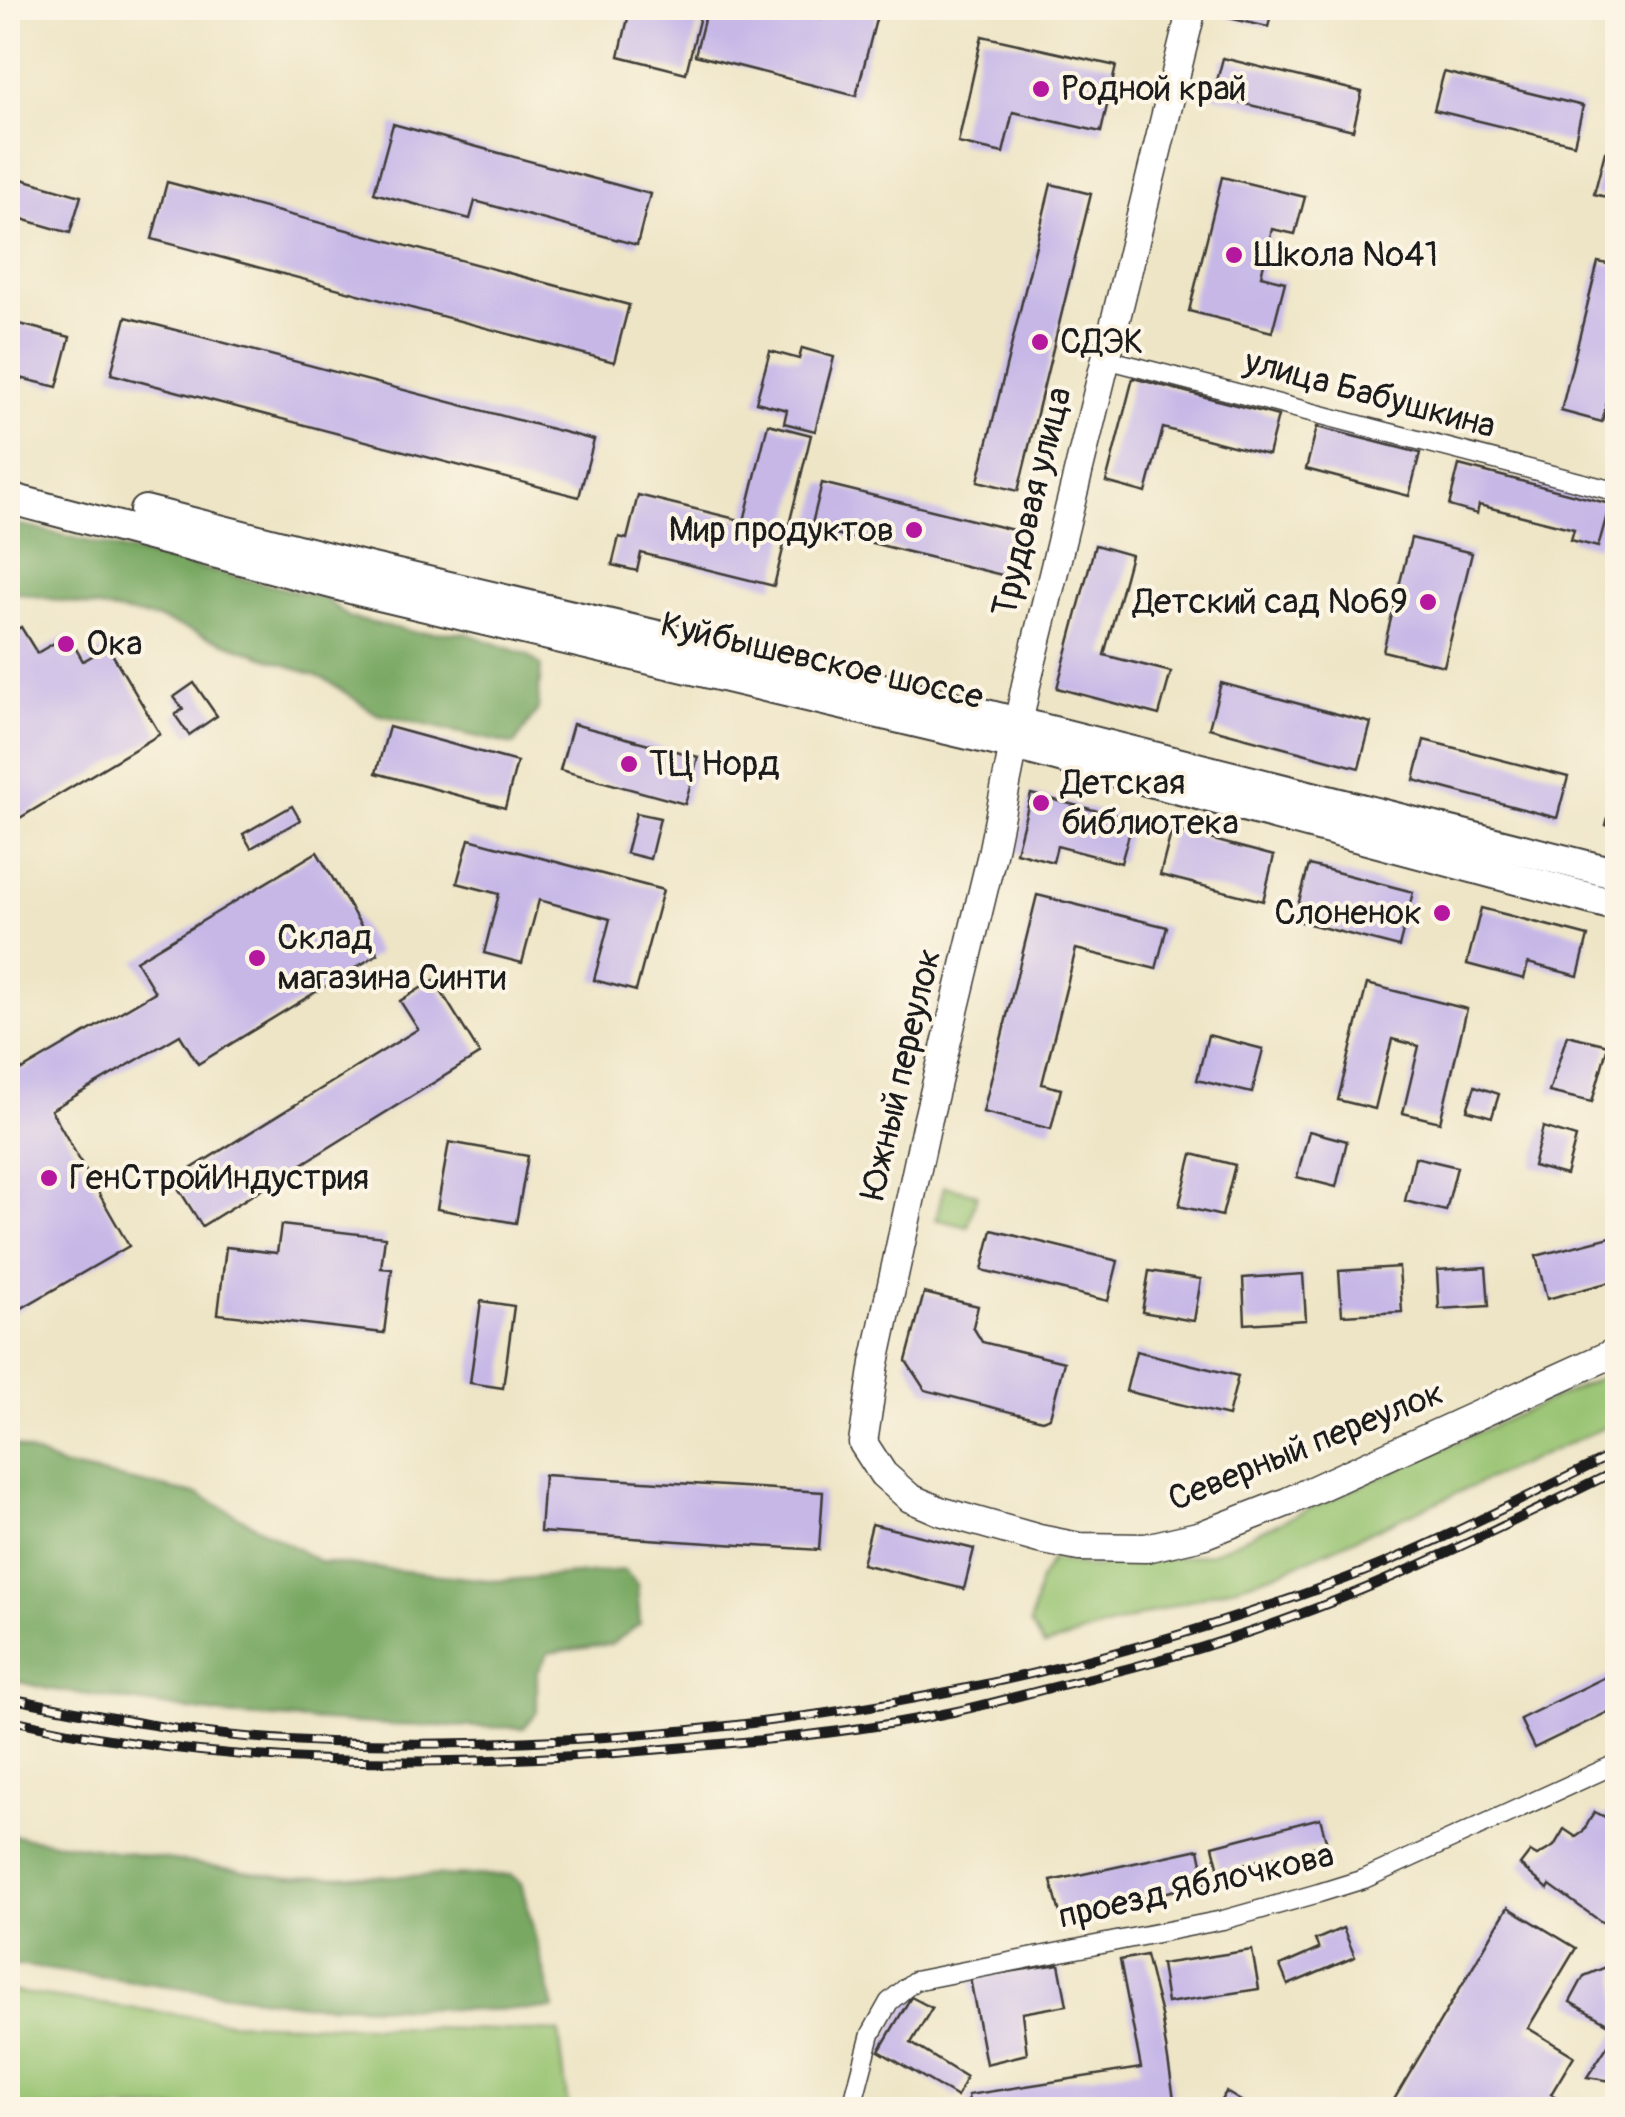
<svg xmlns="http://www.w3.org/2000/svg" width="1625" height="2117" viewBox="0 0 1625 2117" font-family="Pangolin,sans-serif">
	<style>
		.green { fill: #96c26f; stroke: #596f46; stroke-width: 2.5 }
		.forest { fill: #78a862; stroke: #4a623f; stroke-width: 2.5 }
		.building { fill: #c6b7e7 }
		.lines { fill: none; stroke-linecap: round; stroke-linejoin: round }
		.street-casing { stroke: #3c3a36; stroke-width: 21 }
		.secondary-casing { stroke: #3c3a36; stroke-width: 31 }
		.primary-casing { stroke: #3c3a36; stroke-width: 34 }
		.street { stroke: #fff; stroke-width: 18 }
		.secondary { stroke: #fff; stroke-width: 28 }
		.primary { stroke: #fff; stroke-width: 30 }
		.rail-casing { stroke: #1c1c1c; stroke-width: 10 }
		.rail { stroke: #fcf5e5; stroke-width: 6; stroke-dasharray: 19; stroke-linecap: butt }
		.poi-dot { fill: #b5179e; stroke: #fcf5e5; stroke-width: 4 }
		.labels { text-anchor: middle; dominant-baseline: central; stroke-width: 8; stroke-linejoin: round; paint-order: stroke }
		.poi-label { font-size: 35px; fill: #1c1c1c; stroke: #fcf5e5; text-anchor: start }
		.street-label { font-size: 35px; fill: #1c1c1c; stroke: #fcf5e5 }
	</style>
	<rect width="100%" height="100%" fill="#fcf5e5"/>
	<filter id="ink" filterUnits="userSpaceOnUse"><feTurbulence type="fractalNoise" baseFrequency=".01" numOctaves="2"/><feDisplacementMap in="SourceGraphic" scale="20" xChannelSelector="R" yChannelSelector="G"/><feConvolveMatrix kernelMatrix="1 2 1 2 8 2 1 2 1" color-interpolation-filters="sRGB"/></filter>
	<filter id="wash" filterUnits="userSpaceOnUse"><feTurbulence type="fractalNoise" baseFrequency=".0048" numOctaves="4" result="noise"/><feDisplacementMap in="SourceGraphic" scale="40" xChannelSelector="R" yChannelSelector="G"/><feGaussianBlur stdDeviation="2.25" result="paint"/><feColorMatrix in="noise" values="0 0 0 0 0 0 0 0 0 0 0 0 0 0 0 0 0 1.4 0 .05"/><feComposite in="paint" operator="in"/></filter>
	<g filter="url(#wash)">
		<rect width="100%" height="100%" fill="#eee5c6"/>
		<!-- green -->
		<g class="green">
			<path d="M944,1186L977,1194L968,1227L936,1219Z"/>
			<path d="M1617,1370V1422L1275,1574L1044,1646L1030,1625L1040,1579L1052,1559L1091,1567L1209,1554Z"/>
			<path d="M8,1991L231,2022L559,2032L568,2109H8Z"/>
		</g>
		<!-- forest -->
		<g class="forest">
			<path d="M8,522L324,598L350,618L414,632L466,633L528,655L541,666L538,709L514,745L377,714L325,679L159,619L8,591Z"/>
			<path d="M8,1443L62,1466L200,1495L321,1562L496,1581L624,1570L637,1584L640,1624L612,1644L548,1653L537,1674V1712L524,1728L390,1725L225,1715L48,1689L8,1679Z"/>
			<path d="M8,1835L285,1877L511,1875L521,1883L554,2009L476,2010L302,2004L8,1964Z"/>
		</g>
		<g id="blocks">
			<!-- building -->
			<g class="building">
				<path d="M608,8H702L686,73L619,56L629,14Z"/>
				<path d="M707,8H778L820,19L823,8H879L856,96L695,55Z"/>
				<path d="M1231,8H1273L1268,27L1229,18Z"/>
				<path d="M982,36L1116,66L1101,132L1013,112L1003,153L958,143Z"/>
				<path d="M1223,58L1362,92L1353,130L1213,96Z"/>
				<path d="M1444,72L1583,106L1574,144L1434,110Z"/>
				<path d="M393,124L650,194L637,245L475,201L470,219L374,193Z"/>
				<path d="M1605,152L1618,155V200L1594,194Z"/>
				<path d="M8,175L81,196L70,233L8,215Z"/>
				<path d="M1222,177L1305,197L1295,234L1272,229L1261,276L1285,282L1272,332L1189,311Z"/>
				<path d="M167,182L629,305L614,362L152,239Z"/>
				<path d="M1051,184L1091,194L1018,491L978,481Z"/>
				<path d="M1598,262L1618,266V358L1602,422L1561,411Z"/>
				<path d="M126,317L594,440L579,497L111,374Z"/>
				<path d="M8,321L70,337L57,387L8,375Z"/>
				<path d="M802,348L834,357L815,431L784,423L787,410L756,402L770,351L799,359Z"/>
				<path d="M1133,378L1278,416L1268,455L1163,428L1146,493L1106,482Z"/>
				<path d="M768,424L811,435L774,586L641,553L637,571L612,565L619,537L627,539L638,495L744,521Z"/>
				<path d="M1317,427L1420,453L1409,496L1306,469Z"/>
				<path d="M1459,465L1610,504L1598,547L1571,540L1574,529L1479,505L1477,514L1449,506Z"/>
				<path d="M822,483L1017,531L1006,576L811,528Z"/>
				<path d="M1411,538L1472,553L1444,666L1383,651Z"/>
				<path d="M1095,545L1131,555L1104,655L1171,672L1159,715L1057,688Z"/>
				<path d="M21,627L37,653L68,635L83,661L108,647L160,734L8,825V635Z"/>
				<path d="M194,683L217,716L189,735L175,715L183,709L174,697Z"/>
				<path d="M1221,683L1371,723L1359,768L1209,728Z"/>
				<path d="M573,724L698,757L685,804L560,770Z"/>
				<path d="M389,727L517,762L505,808L376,773Z"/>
				<path d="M1424,740L1568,777L1557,818L1414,780Z"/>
				<path d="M1616,786H1618V828L1606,825Z"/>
				<path d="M1031,794L1133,820L1121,863L1057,846L1053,862L1016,852Z"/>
				<path d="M292,806L300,820L251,848L243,834Z"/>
				<path d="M636,813L660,818L650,859L626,853Z"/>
				<path d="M1172,829L1274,856L1263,901L1160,875Z"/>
				<path d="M469,839L663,890L636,991L594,980L610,919L539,900L522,963L484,953L499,894L457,883Z"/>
				<path d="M317,852L378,954L198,1064L180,1035L51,1110L129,1246L8,1316V1045L22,1070L155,992L136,961Z"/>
				<path d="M1309,865L1413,892L1399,947L1294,920Z"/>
				<path d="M1037,895L1167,927L1156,969L1076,949L1042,1084L1061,1089L1051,1129L983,1112Z"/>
				<path d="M1481,908L1588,936L1578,976L1528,963L1524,979L1467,964Z"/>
				<path d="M434,980L480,1054L202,1226L173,1180L418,1029L400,1001Z"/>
				<path d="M1367,984L1467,1009L1440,1122L1403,1113L1419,1046L1392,1039L1375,1109L1338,1100Z"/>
				<path d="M1208,1035L1263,1049L1252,1093L1197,1080Z"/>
				<path d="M1567,1035L1608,1045L1592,1102L1549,1092Z"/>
				<path d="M1475,1086L1499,1094L1492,1117L1467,1110Z"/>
				<path d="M1543,1127L1576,1137L1566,1175L1533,1166Z"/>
				<path d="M1309,1131L1347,1141L1336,1187L1297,1177Z"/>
				<path d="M449,1142L528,1156L516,1223L437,1209Z"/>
				<path d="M1192,1154L1235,1165L1222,1216L1179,1206Z"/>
				<path d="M1415,1157L1457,1167L1446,1211L1405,1201Z"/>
				<path d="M281,1225L385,1237L381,1268L392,1269L384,1333L218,1314L226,1247L277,1253Z"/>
				<path d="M992,1230L1118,1261L1108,1301L982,1270Z"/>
				<path d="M1618,1235V1280L1547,1299L1536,1256Z"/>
				<path d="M1399,1267L1402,1312L1342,1315L1339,1271Z"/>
				<path d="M1486,1267L1489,1306L1439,1309L1437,1270Z"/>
				<path d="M1149,1271L1201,1279L1194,1321L1142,1312Z"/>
				<path d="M1303,1274L1306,1320L1245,1324L1243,1278Z"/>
				<path d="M924,1293L978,1306L973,1327L982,1342L1064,1362L1050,1417L1042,1420L925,1390L906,1361Z"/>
				<path d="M481,1301L514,1306L503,1388L470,1383Z"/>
				<path d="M1136,1351L1238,1376L1228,1416L1126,1391Z"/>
				<path d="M544,1475L823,1492L819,1550L540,1532Z"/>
				<path d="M872,1524L974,1549L964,1589L862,1564Z"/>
				<path d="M1612,1674L1618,1684V1707L1534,1748L1520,1719Z"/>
				<path d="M1615,1807H1618V1929L1600,1921L1550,1885L1548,1889L1520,1865L1530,1852L1537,1856L1554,1846L1564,1829L1576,1837L1583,1832L1594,1812L1604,1817Z"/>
				<path d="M1320,1818L1327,1844L1219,1870L1213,1846Z"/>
				<path d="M1199,1849L1206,1883L1061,1917L1051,1881Z"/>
				<path d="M1508,1907L1576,1948L1528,2028L1574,2056L1551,2094L1577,2110H1403L1392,2103Z"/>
				<path d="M1343,1928L1355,1957L1288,1985L1280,1966L1319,1949L1315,1940Z"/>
				<path d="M1252,1950L1259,1989L1167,2003L1161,1964Z"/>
				<path d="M1146,1955L1161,2015L1174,2099L1106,2110H970L968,2095L1141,2068L1120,1960Z"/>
				<path d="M1618,1962V2029L1570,2002L1584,1976Z"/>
				<path d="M1059,1964L1067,2005L1022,2013L1027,2054L986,2064L970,1978Z"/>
				<path d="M911,1997L932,2008L911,2043L966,2077L957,2097L879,2051Z"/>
				<path d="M1618,2030V2082L1587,2077Z"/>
				<path d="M1226,2092L1256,2110H1215Z"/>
			</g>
		</g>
	</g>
	<g filter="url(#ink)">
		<use href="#blocks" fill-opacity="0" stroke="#3c3a36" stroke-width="2.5"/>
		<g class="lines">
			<!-- street casing -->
			<g class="street-casing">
				<g id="street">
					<path d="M1106,359L1618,492"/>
					<path d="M851,2110L871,2034L889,2002L914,1981L1223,1920L1319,1893L1364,1879L1618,1763"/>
				</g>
			</g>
			<!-- secondary casing -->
			<g class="secondary-casing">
				<path id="secondary" d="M1192,8L1026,685L992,854L926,1127L875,1363L863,1443L883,1474L910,1498L940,1511L1039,1539L1079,1547L1146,1548L1202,1535L1287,1502L1618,1351"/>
			</g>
			<!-- primary casing -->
			<g class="primary-casing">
				<g id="primary">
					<path d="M8,498L362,591L1015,745L1618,906"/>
					<path d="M145,511L368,568L879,688L1618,874"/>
				</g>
			</g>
			<!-- street -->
			<use href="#street" class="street"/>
			<!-- secondary -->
			<use href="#secondary" class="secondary"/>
			<!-- primary -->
			<use href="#primary" class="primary"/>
			<!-- rail casing -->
			<g class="rail-casing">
				<g id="rail">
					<path d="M8,1698C87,1713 166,1730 246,1737C366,1747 485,1745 605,1737C859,1720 1107,1668 1345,1579C1437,1544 1529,1495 1618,1452"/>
					<path d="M8,1719C222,1769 445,1769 663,1749C760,1741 858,1732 953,1712C985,1705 1018,1696 1050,1688C1107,1674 1164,1660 1219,1642C1358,1599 1488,1534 1618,1470"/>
				</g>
			</g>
			<!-- rail -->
			<use href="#rail" class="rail"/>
		</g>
	</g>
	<!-- markers -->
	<g class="poi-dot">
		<circle cx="1041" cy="89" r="10"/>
		<circle cx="1234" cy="255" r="10"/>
		<circle cx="1040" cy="342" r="10"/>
		<circle cx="914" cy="530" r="10"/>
		<circle cx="1428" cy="602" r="10"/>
		<circle cx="66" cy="644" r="10"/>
		<circle cx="629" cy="764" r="10"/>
		<circle cx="1041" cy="803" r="10"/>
		<circle cx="1442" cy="913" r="10"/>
		<circle cx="257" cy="958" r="10"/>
		<circle cx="49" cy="1178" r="10"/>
	</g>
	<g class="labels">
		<!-- poi labels -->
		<g class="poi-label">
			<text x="1061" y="89">Родной край</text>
			<text x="1254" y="255">Школа №41</text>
			<text x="1060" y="342">СДЭК</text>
			<text x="894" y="530" text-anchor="end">Мир продуктов</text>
			<text x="1408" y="602" text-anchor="end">Детский сад №69</text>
			<text x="86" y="644">Ока</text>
			<text x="649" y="764">ТЦ Норд</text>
			<text x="1061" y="783">Детская<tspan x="1061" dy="40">библиотека</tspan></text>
			<text x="1422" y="913" text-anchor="end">Слоненок</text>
			<text x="277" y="938">Склад<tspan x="277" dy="40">магазина Синти</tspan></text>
			<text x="69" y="1178">ГенСтройИндустрия</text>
		</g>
		<!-- street labels -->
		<g class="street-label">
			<text transform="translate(1370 394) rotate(15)">улица Бабушкина</text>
			<text transform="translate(1032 502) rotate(-76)">Трудовая улица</text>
			<text transform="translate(822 661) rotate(13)">Куйбышевское шоссе</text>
			<text transform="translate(901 1074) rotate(-77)">Южный переулок</text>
			<text transform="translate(1306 1446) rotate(-22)">Северный переулок</text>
			<text transform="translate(1196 1886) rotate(-13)">проезд Яблочкова</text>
		</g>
	</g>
	<!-- margin -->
	<rect width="1625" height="2117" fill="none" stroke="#fcf5e5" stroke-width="40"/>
</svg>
